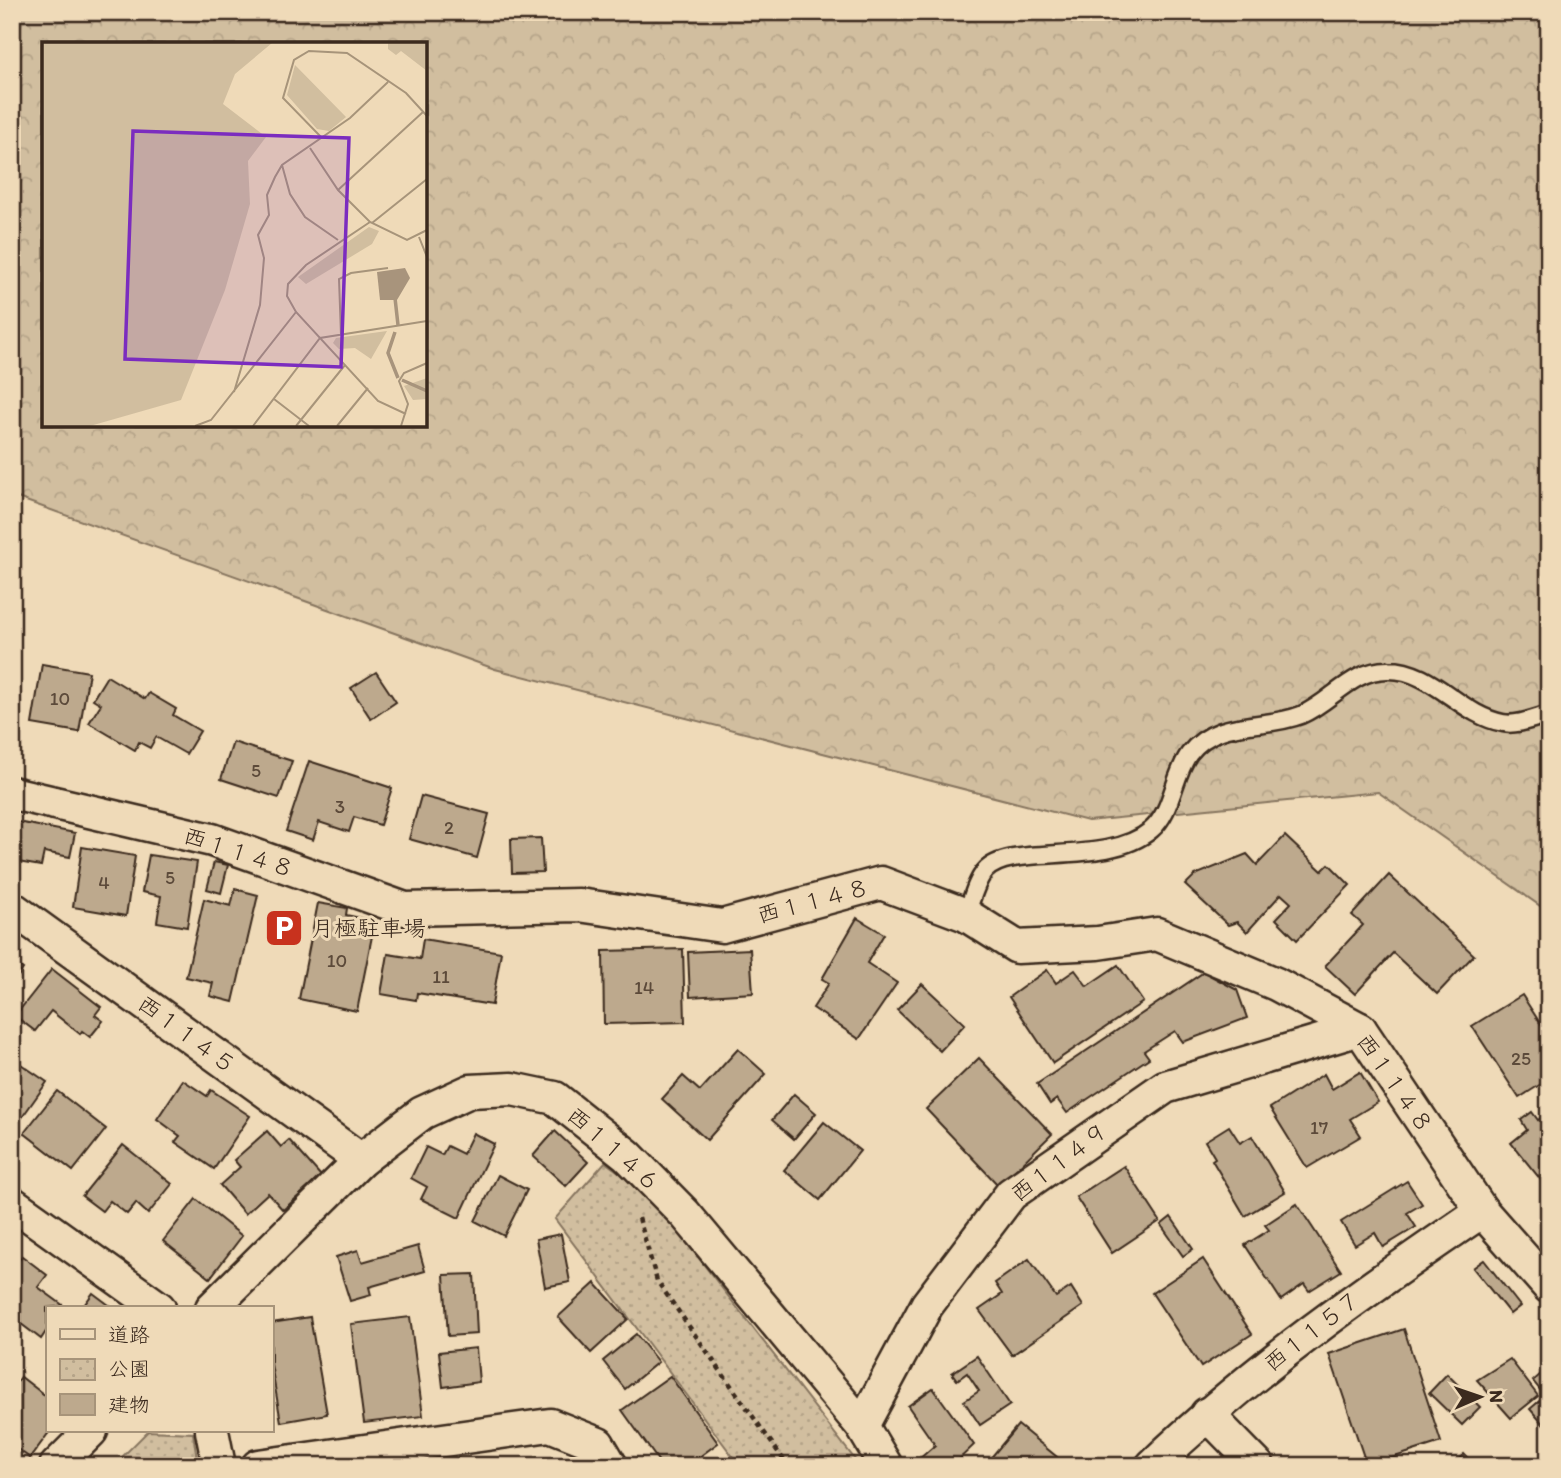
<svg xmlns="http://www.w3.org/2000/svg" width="1561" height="1478" viewBox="0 0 1561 1478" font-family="Itim,'Klee One',sans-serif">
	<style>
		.forest { fill: url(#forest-crowns); stroke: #86745e; stroke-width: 2; fill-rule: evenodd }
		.park { fill: url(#park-dots); stroke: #86745e; stroke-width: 2 }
		.building { fill: #bda98d; stroke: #3b2a1e; stroke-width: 2 }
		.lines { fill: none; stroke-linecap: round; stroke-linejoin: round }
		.lane-casing { stroke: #3b2a1e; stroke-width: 21 }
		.street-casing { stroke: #3b2a1e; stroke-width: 37 }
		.path { stroke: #3b2a1e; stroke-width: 4.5; stroke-dasharray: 5 5; stroke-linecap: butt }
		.lane { stroke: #efdab8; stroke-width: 16 }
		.street { stroke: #efdab8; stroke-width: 32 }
		.labels { text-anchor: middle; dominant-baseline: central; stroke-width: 6; stroke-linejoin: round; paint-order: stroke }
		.number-label { font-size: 19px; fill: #5c4a3a }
		.street-label { font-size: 23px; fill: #3b2a1e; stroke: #efdab8 }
		.poi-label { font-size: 23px; fill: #3b2a1e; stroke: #efdab8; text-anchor: start }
		.inset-river { fill: none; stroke: #a8947c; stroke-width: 3.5 }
		.inset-road { fill: none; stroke: #a7947a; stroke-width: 2 }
		.view { fill: #7b2cbf; fill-opacity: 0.15; stroke: #7b2cbf; stroke-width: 3.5 }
		.inset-edge { fill: none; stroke: #3b2a1e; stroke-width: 3.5 }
	</style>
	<defs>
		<pattern id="forest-crowns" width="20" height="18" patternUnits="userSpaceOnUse" patternTransform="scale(1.75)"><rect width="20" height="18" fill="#d1be9f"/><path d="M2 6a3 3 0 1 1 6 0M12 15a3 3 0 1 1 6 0" fill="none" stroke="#b4a388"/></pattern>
		<pattern id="park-dots" width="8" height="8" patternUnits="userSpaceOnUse" patternTransform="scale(1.75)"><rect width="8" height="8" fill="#d1be9f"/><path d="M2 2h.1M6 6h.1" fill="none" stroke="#b4a388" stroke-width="1.8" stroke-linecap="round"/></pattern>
	</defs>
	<rect width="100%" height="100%" fill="#efdab8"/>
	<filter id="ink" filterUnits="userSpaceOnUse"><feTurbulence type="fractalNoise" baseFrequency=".0143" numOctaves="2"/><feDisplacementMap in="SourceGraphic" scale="14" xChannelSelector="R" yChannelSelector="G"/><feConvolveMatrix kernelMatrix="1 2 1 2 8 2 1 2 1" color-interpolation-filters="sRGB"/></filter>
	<g filter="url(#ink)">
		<!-- forest -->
		<path class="forest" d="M12,12H1549V906L1546,910L1378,792L1088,821L495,669L12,496ZM44,44H425V425H44Z"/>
		<!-- park -->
		<g class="park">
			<path d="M605,1162L649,1194L860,1466H740L555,1219Z"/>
			<path d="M148,1431L193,1433L198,1466H122L121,1458Z"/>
		</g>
		<!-- building -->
		<g class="building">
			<path d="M42,664L89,672L79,732L32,724Z"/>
			<path d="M376,672L396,702L371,719L351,688Z"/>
			<path d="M107,676L145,699L149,693L176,709L173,715L200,731L186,754L156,737L150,748L139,742L135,750L89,723L101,704L93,699Z"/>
			<path d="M233,742L292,761L279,798L221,779Z"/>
			<path d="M309,761L392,788L380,825L354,817L349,832L319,822L313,840L286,831Z"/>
			<path d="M421,796L489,814L477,858L409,839Z"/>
			<path d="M12,821L75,833L70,857L44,852L41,866L12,861Z"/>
			<path d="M1285,836L1322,871L1329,864L1350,885L1297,940L1276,919L1291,903L1281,894L1247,932L1237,922L1228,925L1185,885L1195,875L1247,854L1257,865Z"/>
			<path d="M541,838L543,872L512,873L511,839Z"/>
			<path d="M82,847L135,856L126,916L73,907Z"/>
			<path d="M149,855L197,862L187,927L157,922L161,896L142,892Z"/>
			<path d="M214,862L228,865L221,893L207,889Z"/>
			<path d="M1389,875L1474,955L1437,994L1393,953L1355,994L1325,966L1363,925L1352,915Z"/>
			<path d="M235,889L258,895L233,1002L210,996L213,983L186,977L204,899L231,906Z"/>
			<path d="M318,903L347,908L346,915L375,921L357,1011L299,999Z"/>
			<path d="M857,918L884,934L867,963L897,983L859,1039L813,1008L829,983L822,979Z"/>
			<path d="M423,939L501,952L492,1005L417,993L416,1000L381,994L388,954L420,959Z"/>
			<path d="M683,949L685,1022L604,1024L603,951Z"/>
			<path d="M750,949L753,993L690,997L688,952Z"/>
			<path d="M12,962L23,969L12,985Z"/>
			<path d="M1118,965L1143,1002L1053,1063L1009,997L1047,970L1056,983L1075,970L1087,986Z"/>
			<path d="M52,969L101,1007L95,1015L103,1021L90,1037L82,1031L80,1034L51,1011L35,1031L15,1016Z"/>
			<path d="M1204,972L1237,990L1247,1018L1183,1042L1175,1031L1144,1051L1149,1058L1067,1113L1057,1099L1050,1104L1037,1084Z"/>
			<path d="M922,984L965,1024L940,1051L897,1010Z"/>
			<path d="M1522,995L1549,1037V1079L1519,1098L1472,1026Z"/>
			<path d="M738,1049L766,1074L707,1140L662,1099L683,1076L700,1091Z"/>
			<path d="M12,1058L47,1082L18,1123L12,1119Z"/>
			<path d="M979,1058L1052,1134L999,1186L926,1109Z"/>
			<path d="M1360,1072L1378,1102L1350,1119L1361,1136L1307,1168L1270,1108L1324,1074L1332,1089Z"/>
			<path d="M183,1080L207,1096L211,1090L250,1116L214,1169L175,1142L180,1136L157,1119Z"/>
			<path d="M57,1091L106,1129L73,1171L24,1133Z"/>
			<path d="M794,1094L816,1113L794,1139L772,1120Z"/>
			<path d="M1532,1112L1538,1120L1545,1115L1549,1119V1190L1511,1143L1527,1130L1521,1120Z"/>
			<path d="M824,1122L860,1151L820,1200L784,1170Z"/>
			<path d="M1229,1126L1240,1143L1252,1136L1285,1192L1245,1216L1212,1160L1215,1158L1205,1141Z"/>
			<path d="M267,1131L281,1147L289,1140L321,1176L283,1210L268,1193L245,1214L220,1185L240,1167L234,1160Z"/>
			<path d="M555,1131L588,1162L566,1186L533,1156Z"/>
			<path d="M473,1133L494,1144L459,1218L421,1199L427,1187L411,1178L426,1147L442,1155L447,1146L463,1154Z"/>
			<path d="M123,1145L172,1184L148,1214L136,1203L127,1214L110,1201L102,1211L82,1196Z"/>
			<path d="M1124,1166L1160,1221L1112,1253L1076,1197Z"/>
			<path d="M498,1175L527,1190L504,1236L475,1221Z"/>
			<path d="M1407,1181L1422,1204L1407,1213L1416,1227L1383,1247L1375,1233L1355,1245L1341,1222Z"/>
			<path d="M196,1199L242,1236L210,1278L163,1241Z"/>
			<path d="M1297,1204L1341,1271L1309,1291L1304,1284L1281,1300L1245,1245L1269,1230L1265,1225Z"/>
			<path d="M1171,1217L1193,1249L1183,1256L1161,1225Z"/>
			<path d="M561,1234L570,1282L545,1287L536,1239Z"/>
			<path d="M418,1246L425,1271L369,1287L371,1295L350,1301L336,1257L358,1250L362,1262Z"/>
			<path d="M22,1256L47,1275L38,1287L64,1306L47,1308V1330L41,1339L12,1317V1269Z"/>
			<path d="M1029,1259L1056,1297L1071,1287L1083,1306L1012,1355L979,1310L1002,1294L995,1283Z"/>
			<path d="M1203,1259L1252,1334L1201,1367L1152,1293Z"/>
			<path d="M1484,1260L1520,1306L1510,1314L1473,1268Z"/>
			<path d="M474,1274L477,1334L448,1336L444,1275Z"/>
			<path d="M595,1283L628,1319L591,1353L558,1317Z"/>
			<path d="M93,1293L113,1308H82Z"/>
			<path d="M310,1317L327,1414L281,1422L271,1364V1323Z"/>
			<path d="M410,1317L423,1416L364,1423L351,1324Z"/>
			<path d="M1404,1329L1441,1442L1367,1466L1329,1354Z"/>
			<path d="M636,1334L658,1362L625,1389L603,1361Z"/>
			<path d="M476,1348L479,1382L443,1387L439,1352Z"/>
			<path d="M977,1356L1010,1405L980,1425L964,1401L979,1391L967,1373L957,1380L952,1373Z"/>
			<path d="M1510,1359L1538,1396L1511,1418L1477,1380Z"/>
			<path d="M1549,1367V1431L1530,1409L1545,1396L1533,1381Z"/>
			<path d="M1447,1374L1480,1407L1462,1425L1429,1393Z"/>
			<path d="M12,1376L18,1381L21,1377L47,1397L50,1431L30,1458L12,1445Z"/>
			<path d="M670,1376L718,1443L687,1466H662L622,1410Z"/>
			<path d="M933,1388L974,1445L952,1466H923L918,1460L935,1445L908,1406Z"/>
			<path d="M1018,1425L1057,1457L1050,1466H984Z"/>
			<path d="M1464,1454L1475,1466H1451Z"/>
		</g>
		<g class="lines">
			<!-- lane casing -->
			<g class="lane-casing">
				<path id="lane" d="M966,915C971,902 976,881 985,871C1010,842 1106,868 1151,830C1173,811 1173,776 1189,754C1217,717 1263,730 1301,715C1332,702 1352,669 1389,670C1433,670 1460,715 1503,723C1517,726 1535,718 1549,714"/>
			</g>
			<!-- street casing -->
			<g class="street-casing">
				<g id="street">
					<path d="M12,793L212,840L405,909L579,905L722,926L881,883L966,915L1017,947L1098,943L1157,934L1276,984L1360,1029L1482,1211L1549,1287"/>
					<path d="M12,908L361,1160"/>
					<path d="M12,1203L159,1308"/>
					<path d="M212,1308L361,1160L422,1113L470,1091L512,1089L555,1098L627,1155L685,1214L862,1426L886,1466"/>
					<path d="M1207,1414L1258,1466"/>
					<path d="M862,1426L927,1305L1011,1194L1165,1087L1360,1029"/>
					<path d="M212,1431L219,1466"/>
					<path d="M56,1466L91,1431"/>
					<path d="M258,1466L550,1425L598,1444L611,1466"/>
					<path d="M1152,1466C1253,1369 1367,1289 1482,1211"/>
				</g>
			</g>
			<!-- path -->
			<path class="path" d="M639,1218L657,1281L788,1466"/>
			<!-- lane -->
			<use href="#lane" class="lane"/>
			<!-- street -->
			<use href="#street" class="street"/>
		</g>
	</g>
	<!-- icons -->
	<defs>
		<g id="parking-square" transform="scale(2.0125)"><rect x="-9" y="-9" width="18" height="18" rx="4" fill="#c8321e" stroke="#efdab8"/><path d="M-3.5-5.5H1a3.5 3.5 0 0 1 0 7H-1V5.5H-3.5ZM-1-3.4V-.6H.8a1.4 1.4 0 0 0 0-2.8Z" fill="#fff"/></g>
	</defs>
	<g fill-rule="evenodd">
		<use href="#parking-square" x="284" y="928"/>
	</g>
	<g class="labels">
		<!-- number labels -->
		<g class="number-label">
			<text x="60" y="698">10</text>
			<text x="256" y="770">5</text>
			<text x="340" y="806">3</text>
			<text x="449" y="827">2</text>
			<text x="170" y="877">5</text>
			<text x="104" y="882">4</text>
			<text x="337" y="960">10</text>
			<text x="441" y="976">11</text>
			<text x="644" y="987">14</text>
			<text x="1521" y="1058">25</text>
			<text x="1319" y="1127">17</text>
		</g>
		<!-- street labels -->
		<g class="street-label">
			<text transform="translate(239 852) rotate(18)">西１１４８</text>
			<text transform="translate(813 901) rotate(-15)">西１１４８</text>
			<text transform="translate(187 1034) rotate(36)">西１１４５</text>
			<text transform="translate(1395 1083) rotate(55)">西１１４８</text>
			<text transform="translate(614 1149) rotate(41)">西１１４６</text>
			<text transform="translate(1059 1162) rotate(-37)">西１１４９</text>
			<text transform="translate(1312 1331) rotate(-38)">西１１５７</text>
		</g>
		<!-- poi labels -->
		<g class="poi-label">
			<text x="311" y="928">月極駐車場</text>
		</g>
	</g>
	<!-- overview -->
	<g transform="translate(42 42)">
		<rect width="385" height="385" fill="#efdab8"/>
		<path d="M346,1H385V29L359,9L354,13L346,7ZM253,23L304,75L287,89L275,87L245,53Z" fill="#d1be9f"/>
		<path d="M0,1H230L193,32L181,62L224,95L206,119L208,162L183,248L139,358L48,384H0ZM385,336V357L371,358L362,344Z" fill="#d1be9f"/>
		<path d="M327,185L337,189L330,202L264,242L256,235ZM345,289L329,317L313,306L297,307L291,301L294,296Z" fill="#d1be9f"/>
		<path d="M363,226L368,236L355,258H338L335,230Z" fill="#a8947c"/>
		<path class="inset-river" d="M353,256L356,283M353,290L346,311L356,336M360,338L385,349"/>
		<path class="inset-road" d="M280,96L241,56L252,18L267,9L305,11L364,51L385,74M268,106L296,148L328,180L365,198L385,188M240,123L248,152L263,175L296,198M296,148L381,70M328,180L264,223L246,242L245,254L254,270L336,359L364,372M330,181L385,137M377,195L385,215M299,293L297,237L309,231L346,226M192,350L218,263L222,216L216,193L227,173L225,153L233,135L240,123L308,76L346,40M232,357L267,384M153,384L169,378L254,270M211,384L278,296L385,279M254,384L303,323M295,384L326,346M359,384L366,362L357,339L362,331L385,321"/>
		<path class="view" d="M91,89L307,96L299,325L83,317Z"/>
		<rect width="385" height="385" class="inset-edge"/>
	</g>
	<!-- margin -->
	<rect width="1561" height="1478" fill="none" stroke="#efdab8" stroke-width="42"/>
	<rect x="21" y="21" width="1519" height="1436" fill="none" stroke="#3b2a1e" stroke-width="2.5" filter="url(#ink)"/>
	<!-- legend -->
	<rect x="46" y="1306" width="228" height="126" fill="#efdab8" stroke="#a7947a" stroke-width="2"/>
	<rect x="60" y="1329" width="35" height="10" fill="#efdab8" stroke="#a7947a" stroke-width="2"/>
	<text x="108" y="1342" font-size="21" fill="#3b2a1e">道路</text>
	<rect x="60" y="1359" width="35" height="21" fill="url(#park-dots)" stroke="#a7947a" stroke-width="2"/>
	<text x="108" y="1376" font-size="21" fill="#3b2a1e">公園</text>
	<rect x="60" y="1394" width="35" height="21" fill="#bda98d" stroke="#a7947a" stroke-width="2"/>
	<text x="108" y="1412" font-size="21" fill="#3b2a1e">建物</text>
	<!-- north arrow -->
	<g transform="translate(1480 1397) rotate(88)" stroke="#efdab8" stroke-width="5" paint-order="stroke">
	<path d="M0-5L12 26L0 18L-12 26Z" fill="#3b2a1e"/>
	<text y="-10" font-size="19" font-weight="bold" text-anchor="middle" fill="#3b2a1e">N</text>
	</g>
</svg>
